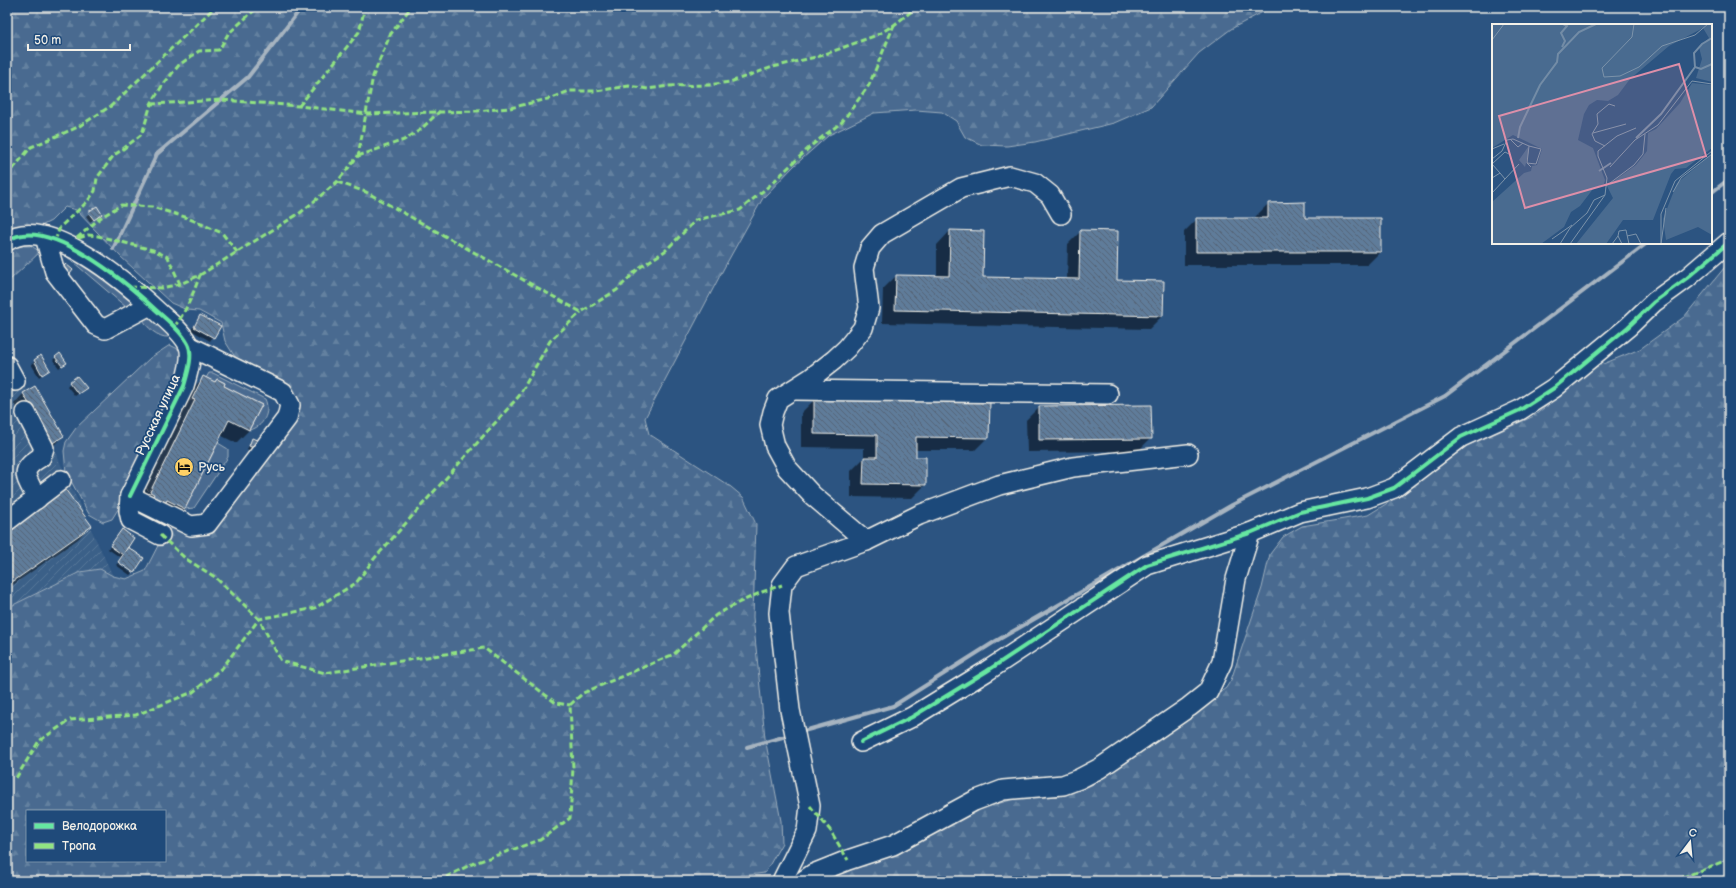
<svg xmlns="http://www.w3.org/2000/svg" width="1736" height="888" viewBox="0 0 1736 888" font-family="'Balsamiq Sans',sans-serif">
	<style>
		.industrial { fill: url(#industrial-furrows) }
		.grass { fill: #496b90; stroke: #9eaebc }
		.forest { fill: url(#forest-firs); stroke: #9eaebc; fill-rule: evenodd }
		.shadow { fill: #0007 }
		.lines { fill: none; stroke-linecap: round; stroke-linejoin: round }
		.stream { stroke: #a7b4c0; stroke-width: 4 }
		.building { fill: url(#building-back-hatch); stroke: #f4f1e8 }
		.minor-casing { stroke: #f4f1e8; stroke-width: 22 }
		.minor { stroke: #1f4a7a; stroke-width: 19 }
		.quiet { stroke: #91e382; stroke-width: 3; stroke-dasharray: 6 3; stroke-linecap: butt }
		.cycleway-casing { stroke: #1f4a7a; stroke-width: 6 }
		.cycleway { stroke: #66e7a1; stroke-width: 4 }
		.labels { text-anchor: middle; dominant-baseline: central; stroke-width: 3.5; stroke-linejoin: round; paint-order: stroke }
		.street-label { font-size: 13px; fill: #f4f1e8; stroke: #1f4a7a }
		.poi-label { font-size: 13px; fill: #f4f1e8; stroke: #1f4a7a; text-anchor: start }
		.inset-river { fill: none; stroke: #738ca6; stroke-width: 2 }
		.inset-road { fill: none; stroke: #7c93aa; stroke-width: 1 }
		.view { fill: #de8fa9; fill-opacity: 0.15; stroke: #de8fa9; stroke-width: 2 }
		.inset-edge { fill: none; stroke: #f4f1e8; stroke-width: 2 }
	</style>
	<defs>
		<pattern id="industrial-furrows" width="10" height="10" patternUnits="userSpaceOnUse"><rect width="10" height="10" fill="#3b6088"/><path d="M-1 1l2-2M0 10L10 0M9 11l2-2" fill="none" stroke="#587799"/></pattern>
		<pattern id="forest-firs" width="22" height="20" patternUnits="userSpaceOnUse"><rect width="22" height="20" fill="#496b90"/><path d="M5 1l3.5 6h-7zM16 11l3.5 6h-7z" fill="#6481a0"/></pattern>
		<pattern id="building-back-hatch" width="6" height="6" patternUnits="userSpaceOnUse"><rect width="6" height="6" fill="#5e7b9a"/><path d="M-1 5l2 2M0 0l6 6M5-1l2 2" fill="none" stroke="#556474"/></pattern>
	</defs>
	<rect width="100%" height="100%" fill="#2c5481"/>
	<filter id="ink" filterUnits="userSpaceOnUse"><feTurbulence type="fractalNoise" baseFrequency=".025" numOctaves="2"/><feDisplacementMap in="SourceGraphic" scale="8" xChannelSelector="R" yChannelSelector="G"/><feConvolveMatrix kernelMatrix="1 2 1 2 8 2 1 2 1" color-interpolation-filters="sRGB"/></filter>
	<g filter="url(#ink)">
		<!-- industrial -->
		<path class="industrial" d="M7,349L113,576L100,569L80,572L7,608Z"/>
		<!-- grass -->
		<g class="grass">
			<path d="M209,373H213L265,399C271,412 263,428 249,430L262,405L224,386L225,383L217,379L215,382L206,378Z"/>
			<path d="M187,400H195L150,492L144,486Z"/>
			<path d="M218,443L228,449V457L194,508L185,509Z"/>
		</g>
		<!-- forest -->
		<g class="forest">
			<path d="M7,7H1272L1231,29L1199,53L1151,107L1114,123L1035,142L1007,146L982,145L965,137L956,121L942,112L916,110L874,113L829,135L794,166L763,198L724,268L645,418L649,434L731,487L743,497L756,524L753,617L765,738L781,821L782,843L765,873L698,881H7V608L80,572L100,569L113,576L126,579L145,571L166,530L173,528L190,536L214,531L296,420L299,402L288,383L235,357L225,341L221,323L199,311L187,310L171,303L121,257L76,210L65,207L51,221L39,227L7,231ZM27,811H165V861H27Z"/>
			<path d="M29,244L40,252L10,280L7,285V254L15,248Z"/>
			<path d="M66,256L86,265L135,303L126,307Z"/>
			<path d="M1729,262V859L1673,881H818L975,810L1018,798L1058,796L1076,791L1094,784L1226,688L1231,680L1262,588L1270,554L1283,537L1302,526L1368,515L1399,496L1467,446L1534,416L1593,368L1640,349L1684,317Z"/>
			<path d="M147,313L170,334L168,337C159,338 145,327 143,318Z"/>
			<path d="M170,345L182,351L183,368L120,506L112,519L103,522L89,514L66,472L64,451L66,442L76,428L150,358Z"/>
		</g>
		<!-- shadow -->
		<g class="shadow">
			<path d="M1304,203V219L1380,252L1367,265H1184V232L1197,219H1255V217L1268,204Z"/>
			<path d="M96,208L101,214L90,222L86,216Z"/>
			<path d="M950,231L982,278L1067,280L1068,244L1081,231L1116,281L1163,282L1162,316L1149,329L882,323L883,289L896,276L937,277V245Z"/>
			<path d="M201,316L219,327L210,341L191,330Z"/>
			<path d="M41,357L48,370L39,377L31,364Z"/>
			<path d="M56,357L63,365L59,368L53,360Z"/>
			<path d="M203,378L222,387L249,430L236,443L220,435L185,509L172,522L138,505L183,413L180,412L190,391Z"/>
			<path d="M70,383L82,391L75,396L67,386Z"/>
			<path d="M35,387L63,436L53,446L42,452L14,404L23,394Z"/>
			<path d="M814,400L988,437L975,450H915V458L925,485L912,498L851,497V471L864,458V448L801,447V413Z"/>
			<path d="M1039,407L1151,438L1138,451L1027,452L1026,420Z"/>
			<path d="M253,439L255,449L252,452L247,449Z"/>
			<path d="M90,526L78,539L7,589V530Z"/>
			<path d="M122,530L127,547L142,558H121L108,549Z"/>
			<path d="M118,563L132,573L130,575L116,565Z"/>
		</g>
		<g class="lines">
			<!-- stream -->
			<g class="stream">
				<path d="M1711,193L1729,179"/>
				<path d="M113,249L157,154L248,77L302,7"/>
				<path d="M800,732L893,706L996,641L1232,505L1445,396L1647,243"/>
				<path d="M747,747L790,735"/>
			</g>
		</g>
		<!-- building -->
		<g class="building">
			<path d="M1305,202V218H1381V252H1196V218H1268V203Z"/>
			<path d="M97,206L102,214L94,220L88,212Z"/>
			<path d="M950,230L984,231L983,277L1079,279L1080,230L1118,231L1117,280L1164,281L1163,316L895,310L896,275L949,276Z"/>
			<path d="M66,264L73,270L70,274L62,268Z"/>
			<path d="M200,315L221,326L214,338L194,327Z"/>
			<path d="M60,353L67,363L62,366L55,357Z"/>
			<path d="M41,355L50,370L42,375L34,360Z"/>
			<path d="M77,376L87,388L78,394L69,382Z"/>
			<path d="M203,376L215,382L217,379L225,383L224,386L262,405L249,430L229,420L185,509L167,500L165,504L152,498L154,494L150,492L195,400L192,399Z"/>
			<path d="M35,386L64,436L51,444L23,393Z"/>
			<path d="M814,399L990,402L989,438L916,437V457H926V485L863,484L864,457H877V435L814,434Z"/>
			<path d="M1151,405L1152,439L1039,440V406Z"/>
			<path d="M252,438L259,441L255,449L249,446Z"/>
			<path d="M65,489L92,526L11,583L7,578V529Z"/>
			<path d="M122,529L134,538L123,555L110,546Z"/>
			<path d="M128,547L144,558L134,573L118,562Z"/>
		</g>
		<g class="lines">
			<!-- minor casing -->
			<g class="minor-casing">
				<g id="minor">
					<path d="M45,237L55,272L96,325L105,329L150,305"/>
					<path d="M7,241C47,213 129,285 157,311C168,321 181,331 188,344C194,355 187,375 184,386L130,496"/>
					<path d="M7,366L15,381"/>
					<path d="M794,390L1108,394"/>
					<path d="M26,413L44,448L41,457C17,471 27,477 37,499"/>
					<path d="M7,521L61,480"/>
					<path d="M160,535L131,520L129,511L130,496L191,526L207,524L287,418L290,405L283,392L189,346"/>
					<path d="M866,541L812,495L787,468L775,446L770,425L773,412L778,399L811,378L834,360L847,348L863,328L869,308L864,268L870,248L882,234L961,188L1010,176L1035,183L1050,195L1061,214"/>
					<path d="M861,742L912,717L987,671L1147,565L1250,533L1300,512L1367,498L1394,488L1461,437L1520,410L1554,388L1628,327L1654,302L1687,278L1729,242"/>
					<path d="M782,881L807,831L810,806L790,710L779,613L782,585L796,566L866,541L919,515L999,485L1073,467L1188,454"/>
					<path d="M803,881L813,874L848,860L893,845L974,801L1003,790L1063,785L1079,779L1100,768L1189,707L1208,692L1222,662L1236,579L1250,533"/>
				</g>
			</g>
			<!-- minor -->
			<use href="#minor" class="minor"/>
			<!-- quiet -->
			<g class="quiet">
				<path d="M151,104L221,100L299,106L367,114L476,111L510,108L552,98L569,91H596L629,86L648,89L669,86L709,85L730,82L773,67L820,56L877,35L894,25L917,7"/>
				<path d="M299,106L359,32L365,7"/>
				<path d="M358,156L404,140L420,130L440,111"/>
				<path d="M7,176L31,147L78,127L111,106L215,7"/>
				<path d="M337,182L366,192L581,312L617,290L639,268L665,251L696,220L740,210L769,186L812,145L842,122L869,85L894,25"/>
				<path d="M77,238L100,218L121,205L152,207L185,217L222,233L237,252"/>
				<path d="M79,238L88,235L98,236L153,250L168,257L180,284"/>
				<path d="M55,241L60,227L87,202L95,191L97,178L114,155L123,149L142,134L151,104L162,86L179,65L199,51L219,50L228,34L258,7"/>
				<path d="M130,287L161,288L180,284L200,275L300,213L337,182L358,156L373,76L390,35L411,7"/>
				<path d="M174,327C186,312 193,294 200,275"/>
				<path d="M160,535L186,559L215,577L259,619L281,661L325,673L484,648L556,703L570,705"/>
				<path d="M570,705L583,693L674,654L716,615L738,603L762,592L782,585"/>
				<path d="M16,778L39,741L70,720L136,715L193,692L223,667L259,619L315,608L356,583L374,559L519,396L550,341L581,312"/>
				<path d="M810,806L830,830L848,860"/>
				<path d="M438,881L472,864L540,840L570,818L573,768L570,705"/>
				<path d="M1674,881L1729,859"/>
			</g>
			<!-- cycleway casing -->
			<g class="cycleway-casing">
				<g id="cycleway">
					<path d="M7,241C47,213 129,285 157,311C168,321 181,331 188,344C194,355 187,375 184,386L130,496"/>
					<path d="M861,742L912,717L987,671L1147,565L1250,533L1300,512L1367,498L1394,488L1461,437L1520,410L1554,388L1628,327L1654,302L1687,278L1729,242"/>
				</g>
			</g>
			<!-- cycleway -->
			<use href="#cycleway" class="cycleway"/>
		</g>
	</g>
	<!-- icons -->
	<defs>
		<g id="hotel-disc" transform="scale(1)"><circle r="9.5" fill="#ffd166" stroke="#1f4a7a"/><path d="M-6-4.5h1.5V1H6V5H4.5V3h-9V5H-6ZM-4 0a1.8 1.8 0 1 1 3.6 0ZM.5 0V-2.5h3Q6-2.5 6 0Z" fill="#111"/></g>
	</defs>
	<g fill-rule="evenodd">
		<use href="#hotel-disc" x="184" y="467"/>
	</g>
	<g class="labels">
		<!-- street labels -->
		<g class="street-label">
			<text transform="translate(158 415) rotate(-65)">Русская улица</text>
		</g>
		<!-- poi labels -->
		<g class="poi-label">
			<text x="198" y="467">Русь</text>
		</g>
	</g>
	<!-- overview -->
	<g transform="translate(1492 24)">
		<rect width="220" height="220" fill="#2c5481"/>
		<path d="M0,0H220V58L204,54L210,35L207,23L217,14L211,4L177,22L138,55L126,71L116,77L105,76L97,81L92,90L86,116L101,124L113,156L112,160L101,165L88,182L79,188L72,203L49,220H0V178L32,149L39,147L40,142L45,141L50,125L21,111L0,124ZM200,59L220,61V124L194,144L183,145L179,150L161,196H131L114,220H84L121,174L115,162L144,141L155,127L156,109L164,105L188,79ZM36,123L37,127L33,143L27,136ZM220,130V211L206,203L174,216L171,195L185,159Z" fill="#496b90"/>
		<path class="inset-river" d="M70,23L73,17L69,9L75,2L71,0M203,43L209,45L220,40M26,114L28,103L48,61L65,38L66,30L87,8L104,0M144,114L169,90L203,43L202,29L210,20L220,14M107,147L119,139"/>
		<path class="inset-road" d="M142,0L140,13L110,44L112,53L128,52L147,43L170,22L203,11L216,0M0,16L12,0M101,109L134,100M18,115L26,123L31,119M37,122L49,125L44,140L35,139L39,143M113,122L103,117L100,110L106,100L105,90L117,80L123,82M0,125L12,120M0,135L10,127L15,116L21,115L37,122L35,139M0,140L13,128L19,131M0,140L8,149L0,154M118,143L143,116L166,101L200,57L220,60M13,155L27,140M114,162L142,141L151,130L153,110M181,168L189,154L220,130M0,169L13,155L8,149M126,212L127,207L134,206L137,220M135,212L144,210L149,220M60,215L80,201M68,220L78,204L95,189L102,176L113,171L115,154L106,132V127L125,112L144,104M78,220L113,171M120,220L126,212L130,220M169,220V190L183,157L220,127M169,220L174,184"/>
		<path class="view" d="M187,40L214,132L33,184L7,92Z"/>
		<rect width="220" height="220" class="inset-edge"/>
	</g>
	<!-- margin -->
	<rect width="1736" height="888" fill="none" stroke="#1f4a7a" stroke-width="24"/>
	<rect x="12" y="12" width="1712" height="864" fill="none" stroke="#f4f1e8" stroke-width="1.5" filter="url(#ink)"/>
	<!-- legend -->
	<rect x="26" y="810" width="140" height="52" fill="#1f4a7a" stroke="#748da6"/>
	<rect x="34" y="823" width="20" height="6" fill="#66e7a1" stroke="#748da6"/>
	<text x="62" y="830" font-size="12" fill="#f4f1e8">Велодорожка</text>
	<rect x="34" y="843" width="20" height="6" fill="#91e382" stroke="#748da6"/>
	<text x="62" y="850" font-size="12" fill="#f4f1e8">Тропа</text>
	<!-- north arrow -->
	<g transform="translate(1690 842) rotate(16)" stroke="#1f4a7a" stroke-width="3" paint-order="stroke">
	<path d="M0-3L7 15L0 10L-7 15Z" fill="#f4f1e8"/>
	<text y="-6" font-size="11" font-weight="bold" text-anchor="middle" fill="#f4f1e8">С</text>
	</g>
	<!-- scale -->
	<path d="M28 44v6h102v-6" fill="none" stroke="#f4f1e8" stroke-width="2"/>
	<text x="34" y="44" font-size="12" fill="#f4f1e8" stroke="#1f4a7a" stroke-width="3" paint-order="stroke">50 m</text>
</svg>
